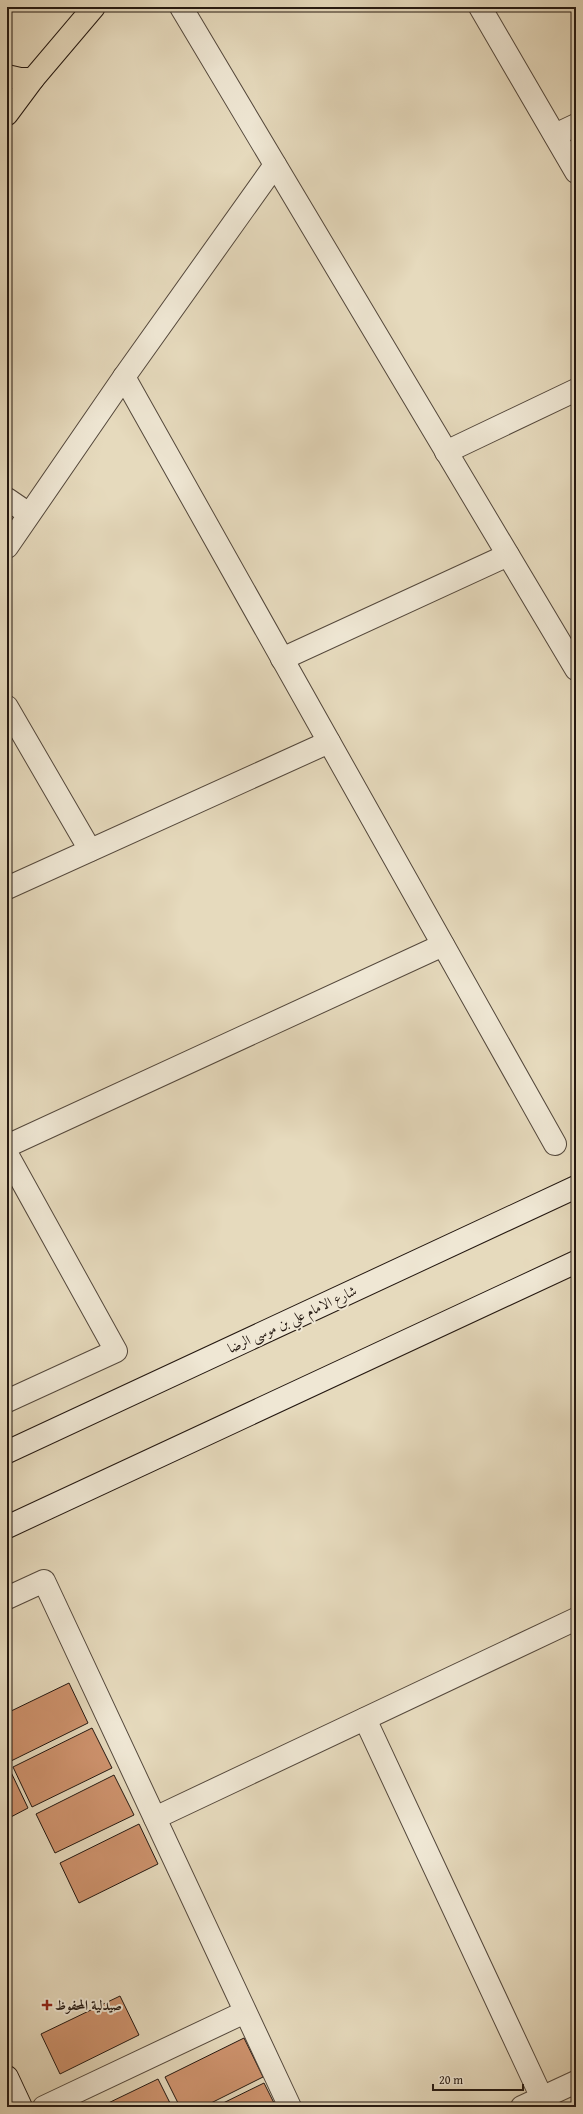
<svg xmlns="http://www.w3.org/2000/svg" width="583" height="2114" viewBox="0 0 583 2114" font-family="'Gentium Book Plus',Amiri,serif">
	<style>
		.building { fill: #ce936e; stroke: #241811 }
		.lines { fill: none; stroke-linecap: round; stroke-linejoin: round }
		.street-casing { stroke: #54483c; stroke-width: 24 }
		.secondary-casing { stroke: #241811; stroke-width: 24 }
		.primary-casing { stroke: #241811; stroke-width: 24 }
		.street { stroke: #efe7d4; stroke-width: 22 }
		.secondary { stroke: #efe7d4; stroke-width: 22 }
		.primary { stroke: #e6dabd; stroke-width: 22 }
		.poi-dot { fill: #8f2418; stroke: #efe7d4; stroke-width: 1.5 }
		.labels { text-anchor: middle; dominant-baseline: central; stroke-width: 4; stroke-linejoin: round; paint-order: stroke }
		.street-label { font-size: 14px; fill: #241811; stroke: #efe7d4 }
		.poi-label { font-size: 14px; font-weight: bold; fill: #241811; stroke: #efe7d4; text-anchor: start }
	</style>
	<rect width="100%" height="100%" fill="#e6dabd"/>
	<filter id="stains"><feTurbulence type="fractalNoise" baseFrequency=".005" numOctaves="4"/><feColorMatrix values="0 0 0 0 .2 0 0 0 0 .09 0 0 0 0 .02 0 0 0 .5 -.17"/></filter>
	<radialGradient id="worn" r=".72"><stop offset=".6" stop-color="#630" stop-opacity="0"/><stop offset="1" stop-color="#630" stop-opacity=".3"/></radialGradient>
	<!-- building -->
	<g class="building">
		<path d="M69,1683L88,1723L9,1762L7,1757V1713Z"/>
		<path d="M92,1728L112,1768L32,1807L13,1767Z"/>
		<path d="M9,1768L28,1808L7,1819V1769Z"/>
		<path d="M114,1775L134,1815L55,1853L36,1814Z"/>
		<path d="M139,1824L158,1864L79,1903L60,1863Z"/>
		<path d="M120,1996L139,2035L60,2074L41,2034Z"/>
		<path d="M244,2038L263,2077L203,2107H180L165,2077Z"/>
		<path d="M158,2079L172,2107H100Z"/>
		<path d="M264,2083L276,2107H215Z"/>
	</g>
	<g class="lines">
		<!-- street casing -->
		<g class="street-casing">
			<g id="street">
				<path d="M181,7L576,669"/>
				<path d="M480,7L576,172"/>
				<path d="M555,135L576,125"/>
				<path d="M124,377L555,1144"/>
				<path d="M446,452L576,390"/>
				<path d="M7,499L29,514"/>
				<path d="M7,547L124,377L275,165"/>
				<path d="M282,659L508,555"/>
				<path d="M7,707L90,850"/>
				<path d="M7,888L329,742"/>
				<path d="M7,1146L443,945"/>
				<path d="M7,1154L116,1351L7,1401"/>
				<path d="M7,1598L44,1581L290,2107"/>
				<path d="M365,1719L542,2098"/>
				<path d="M155,1818L576,1619"/>
				<path d="M44,2107L245,2012"/>
				<path d="M522,2107L576,2082"/>
			</g>
		</g>
		<!-- secondary casing -->
		<g class="secondary-casing">
			<g id="secondary">
				<path d="M7,1452L576,1187"/>
				<path d="M7,1527L576,1262"/>
				<path d="M7,2077L21,2107"/>
			</g>
		</g>
		<!-- primary casing -->
		<g class="primary-casing">
			<g id="primary">
				<path d="M7,76L20,79H33"/>
				<path d="M7,114L33,79L94,7"/>
			</g>
		</g>
		<!-- street -->
		<use href="#street" class="street"/>
		<!-- secondary -->
		<use href="#secondary" class="secondary"/>
		<!-- primary -->
		<use href="#primary" class="primary"/>
	</g>
	<!-- markers -->
	<path class="poi-dot" d="M45 1999h4v4h4v4h-4v4h-4v-4h-4v-4h4z"/>
	<g class="labels">
		<!-- street labels -->
		<g class="street-label">
			<text transform="translate(292 1319) rotate(-25)">شارع الامام علي بن موسى الرضا</text>
		</g>
		<!-- poi labels -->
		<g class="poi-label">
			<text x="55" y="2005">صيدلية المحفوظ</text>
		</g>
	</g>
	<!-- margin -->
	<rect width="583" height="2114" fill="none" stroke="#e6dabd" stroke-width="24"/>
	<rect x="8" y="8" width="567" height="2098" fill="none" stroke="#241811" stroke-width="2"/>
	<rect x="12" y="12" width="559" height="2090" fill="none" stroke="#241811"/>
	<!-- scale -->
	<path d="M433 2084v6h90v-6" fill="none" stroke="#241811" stroke-width="2"/>
	<text x="439" y="2084" font-size="12" fill="#241811" stroke="#efe7d4" stroke-width="3" paint-order="stroke">20 m</text>
	<rect width="100%" height="100%" filter="url(#stains)"/>
	<rect width="100%" height="100%" fill="url(#worn)"/>
</svg>
